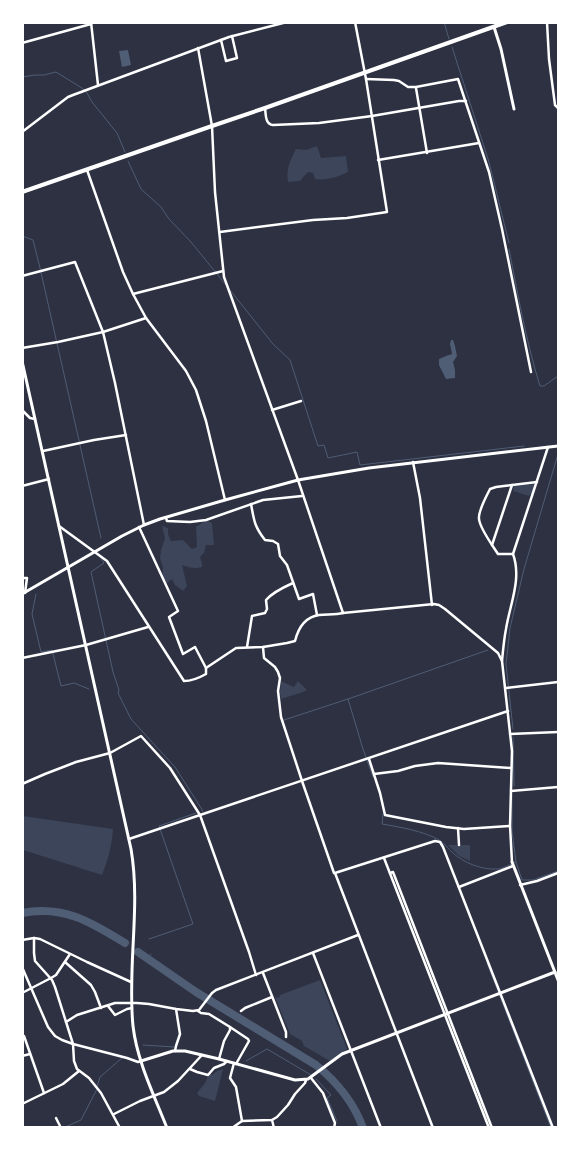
<svg xmlns="http://www.w3.org/2000/svg" width="581" height="1150" viewBox="0 0 581 1150" font-family="'Archivo Narrow',sans-serif">
	<style>
		.green { fill: #3c4559 }
		.water { fill: #4f5d75 }
		.lines { fill: none; stroke-linecap: round; stroke-linejoin: round }
		.stream { stroke: #4f5d75; stroke-width: 1 }
		.river { stroke: #4f5d75; stroke-width: 8 }
		.minor { stroke: #fff; stroke-width: 2.5 }
		.tertiary { stroke: #fff; stroke-width: 3 }
		.secondary { stroke: #fff; stroke-width: 3 }
		.primary { stroke: #fff; stroke-width: 4 }
	</style>
	<rect width="100%" height="100%" fill="#2d3142"/>
	<!-- green -->
	<g class="green">
		<path d="M317,146L321,158L346,156L348,172C335,178 328,180 315,179L313,173L308,172L300,181L288,182C286,168 290,161 296,149L306,150Z"/>
		<path d="M535,484L532,494H530L529,496L513,491L514,486Z"/>
		<path d="M206,520L212,523L214,545H206L204,553L200,557L202,563V567C194,569 190,568 182,565L187,586L183,591L175,585L172,579L166,584L162,578L163,568L160,558L161,550L165,538L162,526L168,528V534L171,541L183,540L192,549L197,547L196,527Z"/>
		<path d="M281,681L294,687L298,681L307,690L303,692L281,699L280,692Z"/>
		<path d="M23,816L113,829C112,845 108,860 102,875L23,850Z"/>
		<path d="M448,845H470V861L459,856Z"/>
		<path d="M320,980L347,1049L330,1061L304,1046L302,1041L290,1034L275,997L279,998L280,995Z"/>
		<path d="M223,1069L215,1101L199,1096L197,1093L205,1083L209,1074L210,1073L212,1075L217,1071Z"/>
	</g>
	<!-- water -->
	<g class="water">
		<path d="M128,50L131,65L122,67L119,51Z"/>
		<path d="M451,340H453L455,346L457,356L453,362L455,370V378L446,379L439,365V359L446,356L452,354L450,344Z"/>
	</g>
	<g class="lines">
		<!-- stream -->
		<g class="stream">
			<path d="M444,22L449,39"/>
			<path d="M452,47L489,162L509,243"/>
			<path d="M22,77L35,75H44L56,72L82,88L87,93L92,102L117,133L125,152"/>
			<path d="M128,161L141,189L161,207L169,219L191,242L226,285"/>
			<path d="M22,236L33,240L40,268L101,538"/>
			<path d="M509,249C518,295 526,341 540,386H544L558,376"/>
			<path d="M230,290L273,344L290,360L318,446L324,445L328,458L357,452L360,465L524,446"/>
			<path d="M101,558L104,563L91,572L113,672L119,690L118,693L131,719L175,767L203,811H202"/>
			<path d="M36,594L32,614L41,652L52,650L61,686L74,683L89,689"/>
			<path d="M348,699L363,749L373,777"/>
			<path d="M284,720L348,699L488,650"/>
			<path d="M513,729L506,664L510,628L524,569L558,454"/>
			<path d="M513,737L514,786"/>
			<path d="M512,794V831L516,862"/>
			<path d="M383,814L382,824C399,827 424,831 439,840C445,843 448,849 453,853C464,863 482,870 497,869C503,869 510,864 516,862L522,880H533L558,871"/>
			<path d="M149,939L193,924L159,826L196,813"/>
			<path d="M147,958L151,954"/>
			<path d="M487,963L551,1128"/>
			<path d="M143,1045L174,1047"/>
			<path d="M246,1061L267,1049L311,1075"/>
			<path d="M316,1079L331,1095L327,1098L337,1121"/>
			<path d="M97,1087L100,1077L122,1058"/>
			<path d="M63,1128L81,1120L97,1089"/>
			<path d="M336,1128L337,1126"/>
		</g>
		<!-- river -->
		<g class="river">
			<path d="M22,913C64,905 91,922 125,943"/>
			<path d="M138,952L196,992L316,1065C337,1082 354,1103 363,1128"/>
		</g>
		<!-- minor -->
		<g class="minor">
			<path d="M91,22L98,85"/>
			<path d="M547,22L549,59L555,105L558,108"/>
			<path d="M221,40L226,61L237,58L232,36"/>
			<path d="M22,43L91,24"/>
			<path d="M198,48L212,126L215,192L224,277L298,480L343,613"/>
			<path d="M366,79L394,80L399,81L408,87H416L458,79L489,172L502,229L531,372"/>
			<path d="M416,88L427,153"/>
			<path d="M265,108C266,115 265,124 273,125L319,123L372,116L459,101H466"/>
			<path d="M22,132L68,97L73,95L229,37L287,22"/>
			<path d="M378,160L479,143"/>
			<path d="M87,170L123,272L133,294L146,318L186,371L196,390L206,421L225,500"/>
			<path d="M220,232L313,220L347,218L387,212L366,79L355,22"/>
			<path d="M22,276L75,262L103,332L115,383L144,525"/>
			<path d="M133,294L223,271"/>
			<path d="M22,348L58,342L103,332L146,318"/>
			<path d="M22,410L30,418L35,419"/>
			<path d="M272,410L301,401"/>
			<path d="M43,451L94,440L126,435"/>
			<path d="M413,462L420,498L432,605"/>
			<path d="M22,486L49,479"/>
			<path d="M251,504C254,520 254,526 265,540L273,541L278,544L280,556L287,565L299,599L313,594L317,615"/>
			<path d="M166,518L167,521L190,522L206,520L263,500L302,496"/>
			<path d="M59,526L107,561L184,681C192,681 199,678 206,674V668L236,648L263,647L287,643L295,641C298,629 305,617 319,615C327,614 335,615 343,613L434,604L439,605L445,609L498,653L502,661L512,751L510,826L512,862"/>
			<path d="M139,527L178,611L169,617L183,654L195,647L206,668"/>
			<path d="M492,545L512,485"/>
			<path d="M513,554H498C493,546 480,529 479,519C478,511 486,497 490,489L496,487L537,482"/>
			<path d="M22,578H27L25,593"/>
			<path d="M247,647L252,616L265,613L267,609L266,600C273,592 284,587 293,583"/>
			<path d="M263,647L264,658L275,667L278,672L280,678L278,691L281,717L302,781L334,873"/>
			<path d="M22,658L86,645L148,627"/>
			<path d="M502,661C503,650 504,639 506,629C510,604 522,579 513,554L548,447"/>
			<path d="M506,688L558,682"/>
			<path d="M510,734L558,732"/>
			<path d="M369,759L380,793L385,815L446,827L464,829L509,826"/>
			<path d="M374,774L398,771L415,766L438,763L511,768"/>
			<path d="M22,784L45,774L76,762L110,753L141,736L170,768L200,815L249,952L256,975"/>
			<path d="M511,791L558,787"/>
			<path d="M458,828L459,845"/>
			<path d="M129,839L508,711"/>
			<path d="M384,858L489,1128"/>
			<path d="M390,873L393,872L492,1128"/>
			<path d="M520,885L537,881L558,873"/>
			<path d="M459,887L513,866"/>
			<path d="M34,938V953L35,961L52,980L55,987L73,1044L74,1061L77,1069L89,1078L101,1093L120,1128"/>
			<path d="M22,940L34,938L40,939L87,962L131,982"/>
			<path d="M313,953L381,1128"/>
			<path d="M65,962L91,985L95,992L101,1008"/>
			<path d="M22,967L48,1027L55,1036L62,1040L73,1044L127,1058L138,1062L141,1061"/>
			<path d="M263,973L286,1032V1037"/>
			<path d="M22,993L51,978L56,975L70,954"/>
			<path d="M108,1006L115,1015L127,1009L132,1008"/>
			<path d="M198,1011L201,1013L209,1014L230,1027V1030L224,1041L219,1059"/>
			<path d="M241,1011L245,1008L272,997"/>
			<path d="M66,1022L77,1015L115,1003H137L149,1004L176,1009L193,1011L199,1010L212,993L216,990L358,935"/>
			<path d="M230,1027L248,1039L249,1041L236,1064"/>
			<path d="M24,1036L44,1093"/>
			<path d="M175,1051L176,1046L180,1034L176,1009"/>
			<path d="M22,1056L30,1054"/>
			<path d="M234,1063L230,1078L236,1087L242,1121"/>
			<path d="M190,1069L197,1072L208,1075L214,1068L224,1064L227,1061"/>
			<path d="M311,1078L323,1093L335,1123L334,1128"/>
			<path d="M22,1104L63,1084L79,1071"/>
			<path d="M114,1114L140,1101L164,1092L178,1081L202,1055"/>
			<path d="M56,1118L61,1128"/>
			<path d="M272,1120L274,1128"/>
			<path d="M232,1128L242,1121L272,1120L277,1117L288,1105L295,1094L305,1083L306,1080"/>
			<path d="M433,1128L335,873L435,841L440,842L443,847L553,1128"/>
		</g>
		<!-- tertiary -->
		<g class="tertiary">
			<path d="M494,27L501,49L514,109"/>
			<path d="M22,594L122,536L144,525L160,519L225,500L298,480L369,468L558,446"/>
			<path d="M512,862L558,980"/>
			<path d="M141,1061L173,1051H185L219,1059L295,1080L308,1079L342,1054L555,972"/>
		</g>
		<!-- secondary -->
		<path class="secondary" d="M22,361L131,849C141,907 127,967 133,1026C137,1061 154,1095 167,1128"/>
		<!-- primary -->
		<path class="primary" d="M22,192L212,126L265,108L507,22"/>
	</g>
	<!-- border -->
	<rect width="581" height="1150" fill="none" stroke="#ffffff" stroke-width="48"/>
</svg>
